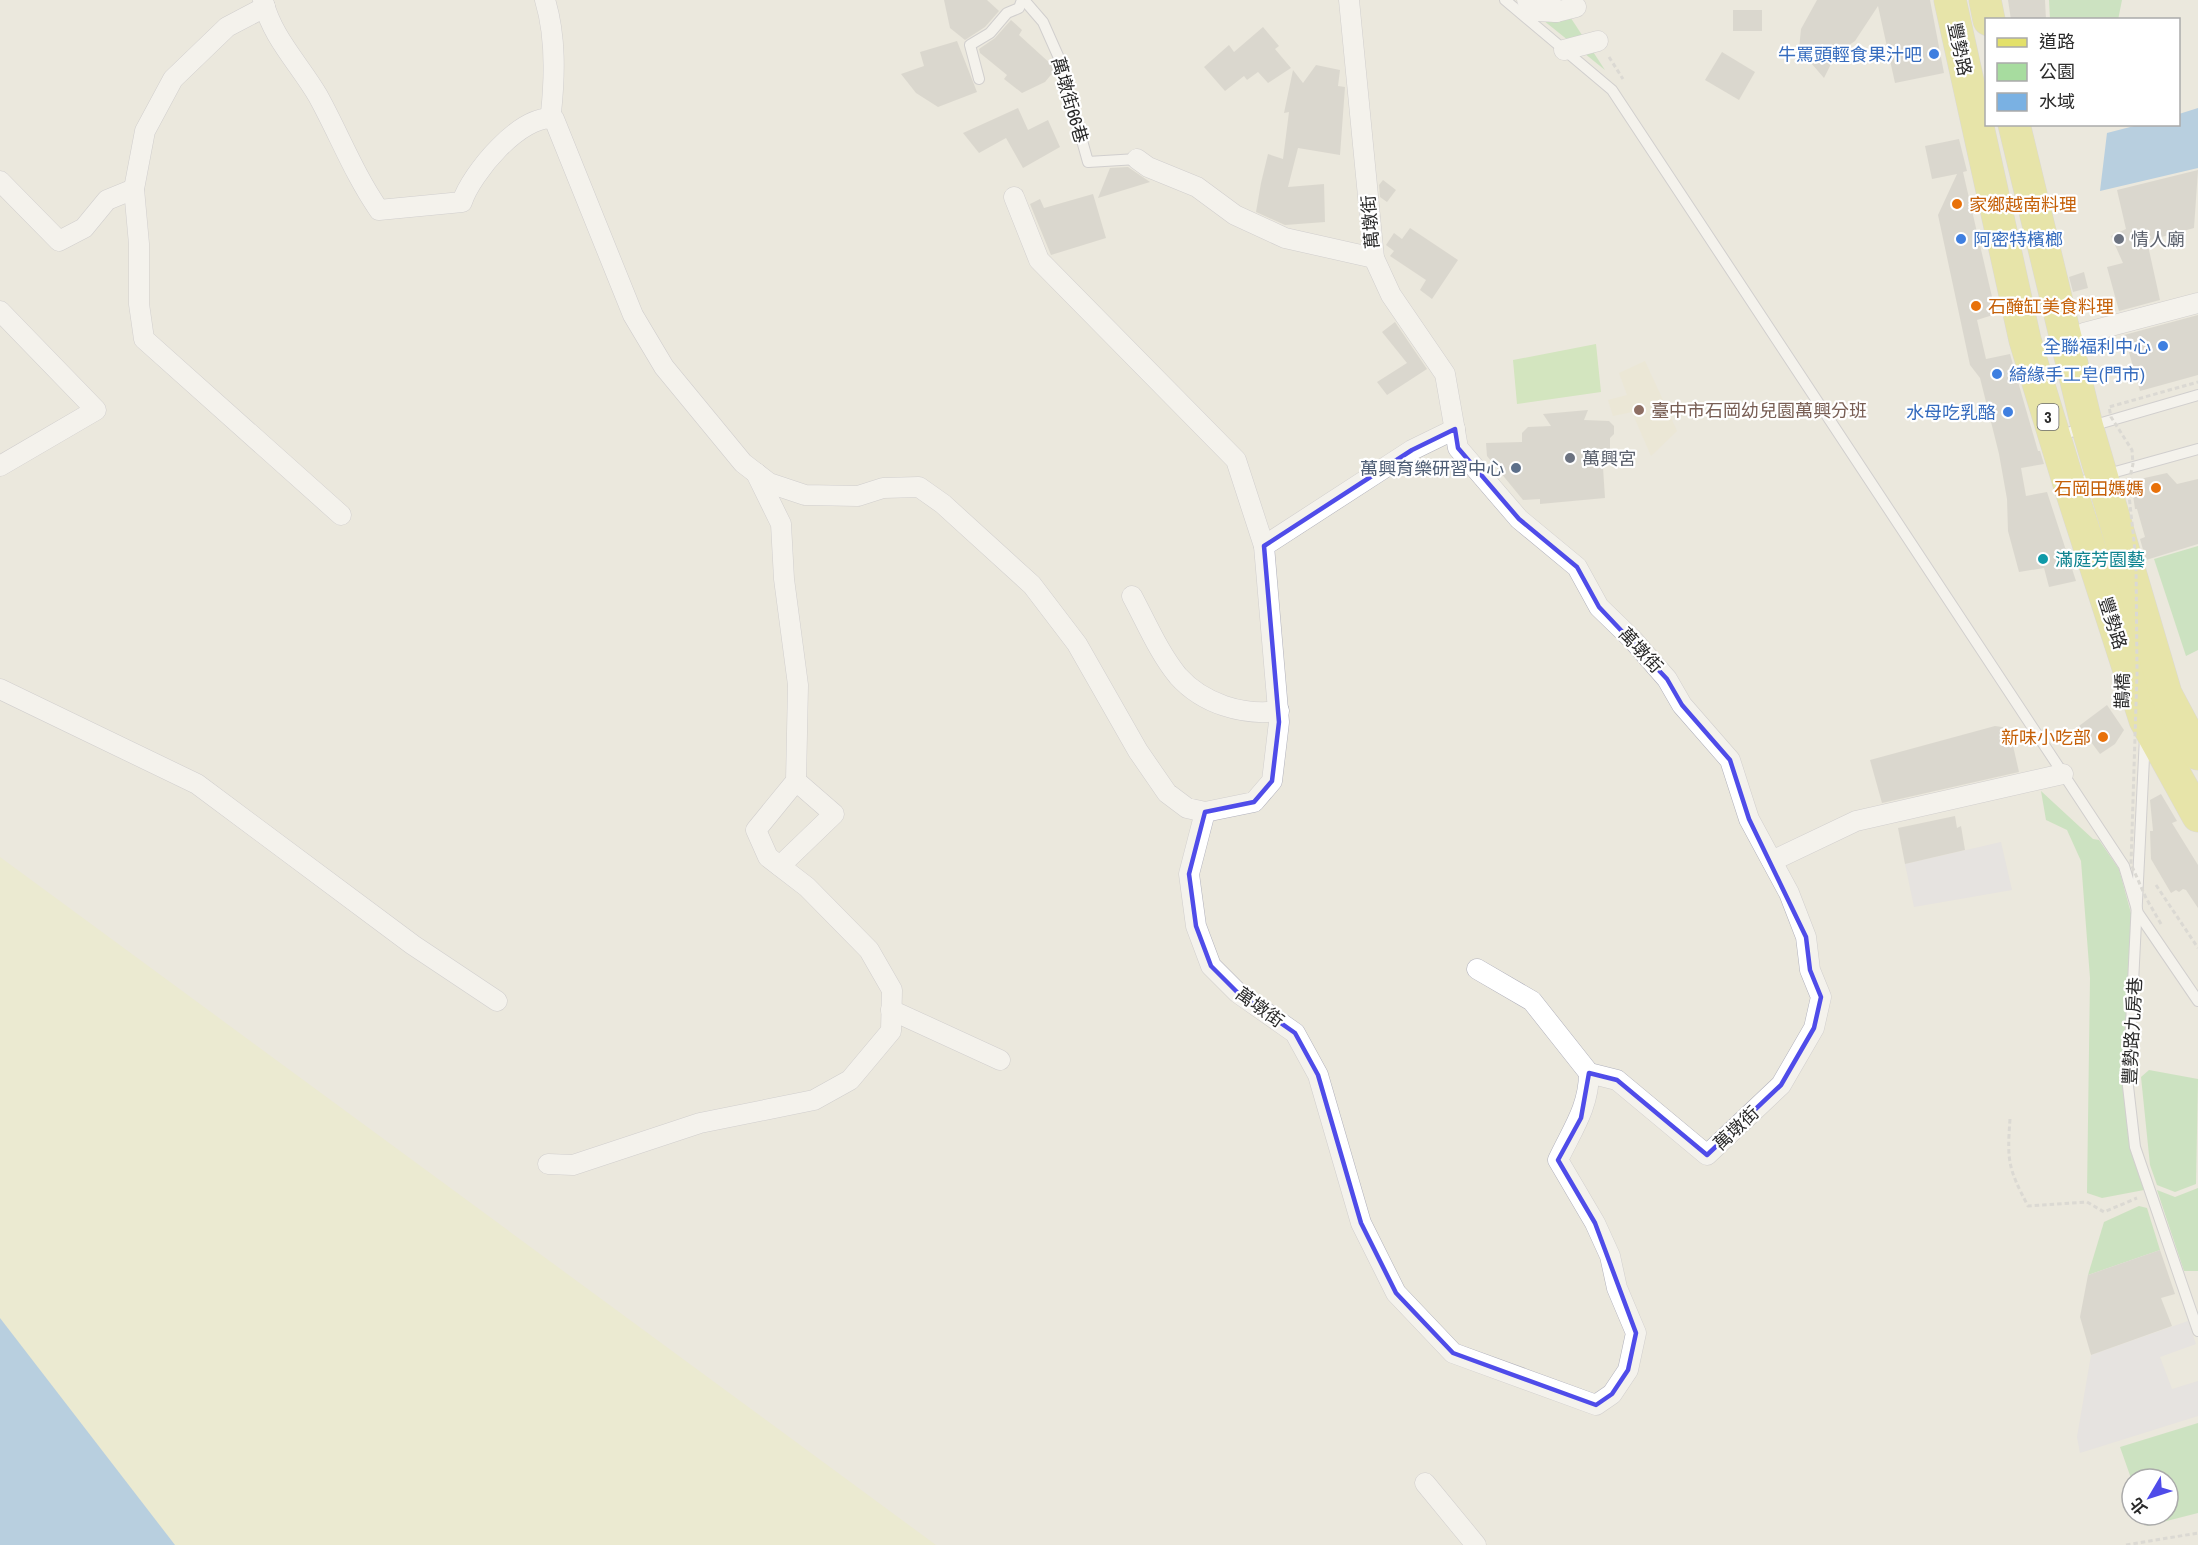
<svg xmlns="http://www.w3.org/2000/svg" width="2198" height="1545" viewBox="0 0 2198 1545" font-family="'Archivo Narrow','Noto Sans TC',sans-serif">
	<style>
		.industrial { fill: #e0dde4 }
		.education { fill: #ebe7ce }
		.green { fill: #a7dc9f }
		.sand { fill: #ebedc3 }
		.pitch { fill: #b5e29b }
		.water { fill: #7ab1e3 }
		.building { fill: #c6c4bd }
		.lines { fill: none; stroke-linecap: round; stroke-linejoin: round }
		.lane-casing { stroke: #b1b1bc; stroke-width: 12 }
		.street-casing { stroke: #b1b1bc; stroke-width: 21 }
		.primary-casing { stroke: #c8c8c8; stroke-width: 33 }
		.path { stroke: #c8c8c8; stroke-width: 3; stroke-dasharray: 4.5 3; stroke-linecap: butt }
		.lane { stroke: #fff; stroke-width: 10 }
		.street { stroke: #fff; stroke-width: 20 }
		.primary { stroke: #e3e06a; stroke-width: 32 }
		.path-bridge { stroke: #c8c8c8; stroke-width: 3; stroke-dasharray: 4.5 3; stroke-linecap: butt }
		.marked { fill: none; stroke: #4f4ce9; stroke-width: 4.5; stroke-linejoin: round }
		.shop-dot { fill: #3f7fe0; stroke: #fff; stroke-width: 2 }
		.food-dot { fill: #e8710a; stroke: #fff; stroke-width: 2 }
		.worship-dot { fill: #6b7280; stroke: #fff; stroke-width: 2 }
		.education-dot { fill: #8d6e63; stroke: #fff; stroke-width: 2 }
		.service-dot { fill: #5c6f8a; stroke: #fff; stroke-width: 2 }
		.culture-dot { fill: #0f9aa8; stroke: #fff; stroke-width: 2 }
		.labels { text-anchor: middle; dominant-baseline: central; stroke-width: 4.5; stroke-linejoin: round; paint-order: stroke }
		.shield { fill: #fff; stroke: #6a6a6a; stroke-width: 1.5 }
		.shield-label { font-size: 16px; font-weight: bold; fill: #2a2a2a }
		.street-label { font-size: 18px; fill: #2a2a2a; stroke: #fff }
		.shop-label { font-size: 18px; fill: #366cbe; stroke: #fff; text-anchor: end }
		.food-label { font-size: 18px; fill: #c56008; stroke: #fff; text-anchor: start }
		.worship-label { font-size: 18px; fill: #5b616d; stroke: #fff; text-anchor: start }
		.education-label { font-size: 18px; fill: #785e54; stroke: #fff; text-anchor: start }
		.service-label { font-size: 18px; fill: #4e5e75; stroke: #fff; text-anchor: end }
		.culture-label { font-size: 18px; fill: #0d838f; stroke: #fff; text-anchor: start }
	</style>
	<rect width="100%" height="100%" fill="#ebe8dd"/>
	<!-- industrial -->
	<g class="industrial">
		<path d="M2001,842L2012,890L1914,907L1905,864Z"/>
		<path d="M2188,1321L2196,1344L2160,1357L2172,1389L2198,1381V1416L2080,1453L2077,1437L2091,1355Z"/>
	</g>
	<!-- education -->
	<path class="education" d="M1645,361L1677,431L1651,456L1632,412L1613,416L1608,400L1627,395L1619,373Z"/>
	<!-- green -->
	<g class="green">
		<path d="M1518,0H1559L1605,70Z"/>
		<path d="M2049,0H2122L2118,20L2050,19Z"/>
		<path d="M2198,546V650L2186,656L2154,559Z"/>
		<path d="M2041,791L2093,839L2099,840L2119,869L2132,917L2123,1090L2131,1152L2144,1190L2102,1198L2087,1193L2090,978L2081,861L2067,830L2046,820Z"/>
		<path d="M2149,1070L2198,1079L2196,1184L2175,1192L2157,1185L2150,1165L2141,1077Z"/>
		<path d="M2198,1188V1271H2184L2157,1190L2175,1197Z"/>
		<path d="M2139,1206L2147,1208L2160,1250L2088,1275L2104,1222Z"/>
		<path d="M2198,1423V1513L2147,1526L2143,1515H2168V1479H2132V1481L2120,1447Z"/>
	</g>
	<!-- sand -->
	<path class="sand" d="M0,857L936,1545H0Z"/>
	<!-- pitch -->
	<path class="pitch" d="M1596,344L1601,392L1517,404L1513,360Z"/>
	<!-- water -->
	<g class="water">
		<path d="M2198,108V168L2100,191L2107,133L2138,125L2178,124L2179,114Z"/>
		<path d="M0,1318L175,1545H0Z"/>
	</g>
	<!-- building -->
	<g class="building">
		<path d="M944,0H987L999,11L985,27L965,40L950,28Z"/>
		<path d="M1817,0H1930L1944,73L1895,83L1878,6L1855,41L1836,54L1824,78L1799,49L1801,29Z"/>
		<path d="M2008,0H2045L2046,20H2011Z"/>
		<rect x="1733" y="10" width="29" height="21"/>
		<path d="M1011,20L1022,30L1019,35L1053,66L1055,70L1045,82L1022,93L1004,79L1007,75L980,53L979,49L995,38Z"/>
		<path d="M1263,27L1279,46L1275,49L1291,68L1268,83L1258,72L1247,80L1244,76L1225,91L1204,67L1229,45L1234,52Z"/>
		<path d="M957,41L977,92L938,107L916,93L901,74L924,66L920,52Z"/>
		<path d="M1722,52L1755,72L1739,100L1705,80Z"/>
		<path d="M1316,65L1340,70L1338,86L1345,87L1340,155L1298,148L1288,187L1324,184L1325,222L1285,225L1256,212L1261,183L1268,154L1283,159L1289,112L1284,113L1293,70L1303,83Z"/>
		<path d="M1018,108L1028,130L1048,120L1060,147L1023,168L1006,138L979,153L963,133Z"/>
		<path d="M1959,139L1967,171L1963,172L1996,314L1977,320L1986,359L2010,354L2038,451H2040L2044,464L2021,468L2026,496L2047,492L2076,581L2049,587L2044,568L2019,572L2008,531L2007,499L1999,454L1980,378L1970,365L1938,215L1957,174L1932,179L1925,146Z"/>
		<path d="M1128,167L1150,182L1098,198L1110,168Z"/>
		<path d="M2198,170L2194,228L2147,241L2160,300L2119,311L2107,267L2123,263L2111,236L2126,229L2117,190Z"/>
		<path d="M1383,180L1396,190L1387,202L1380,197L1379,185Z"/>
		<path d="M1093,194L1106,238L1051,255L1030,204L1040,199L1044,208Z"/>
		<path d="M1410,228L1458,260L1432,299L1420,290L1426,280L1390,256L1394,251L1386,245L1394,233L1402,239Z"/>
		<path d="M2084,272L2088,288L2073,292L2069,277Z"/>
		<path d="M2198,315V375L2140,391L2124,335Z"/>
		<path d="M1395,322L1427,369L1387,395L1377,382L1407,363L1382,332Z"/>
		<path d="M1588,410L1584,420L1609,421L1614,426V434L1610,438V451L1602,452L1605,498L1540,504V499L1523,500L1487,456L1486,443L1522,442V433L1528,427L1551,426L1543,414Z"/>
		<path d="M2167,473L2177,484L2198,479V544L2146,560L2140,539L2145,537L2137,509H2135L2131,481Z"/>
		<path d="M2107,705L2124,730L2115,744L2100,754L2079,726Z"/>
		<path d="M1995,726L2009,728L2019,772L1882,803L1870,760Z"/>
		<path d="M2161,794L2177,821L2172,823L2198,865V908L2186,890L2183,889L2179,892L2176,890L2171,893L2151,859L2150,831H2153L2150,800Z"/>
		<path d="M1955,816L1957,828L1961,826L1965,850L1905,864L1898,828Z"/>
		<path d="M2160,1250L2175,1294L2161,1298L2172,1326L2091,1355L2080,1317L2088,1275Z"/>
	</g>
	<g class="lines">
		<!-- lane casing -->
		<g class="lane-casing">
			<g id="lane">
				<path d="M1024,0L1043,22L1059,58L1088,162L1137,159"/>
				<path d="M1505,0L1612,90L2124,866L2138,913L2198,1001"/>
				<path d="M979,79L970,45L990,33L1007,13L1019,8L1022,0"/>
				<path d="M2057,436L2198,395"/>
				<path d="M2072,484L2198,449"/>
				<path d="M2145,737L2128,1086L2135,1147L2198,1331"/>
			</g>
		</g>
		<!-- street casing -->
		<g class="street-casing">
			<g id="street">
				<path d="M263,0C271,36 300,65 318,96C339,134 354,174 379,210L462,202C471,174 521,113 554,119L633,315L664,367L743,463L769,483L805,495L858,496L883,488L919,487L943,504L1032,585L1077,644L1138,751L1167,793L1187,808L1205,812L1254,802L1272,781L1279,722L1264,546L1412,450L1455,429"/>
				<path d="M545,0C556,36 555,75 551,113"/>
				<path d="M1527,0L1538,11L1556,12"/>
				<path d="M1548,0L1556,12L1576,7"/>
				<path d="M265,7L227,27L173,79L145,131L134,189L139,244V304L144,339L341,515"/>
				<path d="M1564,50L1598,41"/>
				<path d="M1137,159L1148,167L1197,187L1235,215L1285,238L1374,258"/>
				<path d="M0,181L59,241L84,228L107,200L134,189"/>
				<path d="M1014,197L1039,260L1236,460L1264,546"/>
				<path d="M0,311L96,410L0,466"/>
				<path d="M2084,333L2198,303"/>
				<path d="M1132,596C1146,622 1159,653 1178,676C1203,704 1243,716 1279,711"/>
				<path d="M0,689L197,784L413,945L497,1001"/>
				<path d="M1205,812L1189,874L1196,926L1211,966L1238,993L1295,1033L1318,1075L1361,1223L1396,1293L1453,1353L1596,1405L1612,1394L1628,1370L1636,1333L1617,1288L1610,1256L1595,1223L1558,1160C1572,1130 1589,1107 1589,1073L1617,1080L1707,1155L1781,1085L1814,1028L1821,997L1810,970L1806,937L1789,893L1749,819L1730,760L1682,705L1667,679L1633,640L1599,607L1577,567L1519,519L1458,448L1445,374L1391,295L1374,258L1349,0"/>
				<path d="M1772,861L1856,821L2063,774"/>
				<path d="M780,866L834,814L796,781"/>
				<path d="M1477,969L1532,1001L1589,1073"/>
				<path d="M891,1010L1000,1060"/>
				<path d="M548,1164L573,1165L700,1123L814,1100L850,1080L891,1031L892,990L869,950L807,887L768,857L756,830L796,781L798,685L784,579L781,524L756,473"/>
				<path d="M1425,1483L1476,1545"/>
			</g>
		</g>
		<!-- primary casing -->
		<g class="primary-casing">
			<g id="primary">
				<path d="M1950,0L2025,340L2069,484L2145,720L2198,816"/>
				<path d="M1985,0L1989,20"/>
				<path d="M2014,124L2087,426L2166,694L2198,754"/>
			</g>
		</g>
		<!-- path -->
		<g class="path">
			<path d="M1609,57L1623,79"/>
			<path d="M2156,885L2198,948"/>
			<path d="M2010,1119C2007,1161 2008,1168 2028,1206L2087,1202L2104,1212L2137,1198"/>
			<path d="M2126,1545L2198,1533"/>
		</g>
		<!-- lane -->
		<use href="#lane" class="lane"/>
		<!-- street -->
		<use href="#street" class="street"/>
		<!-- primary -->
		<use href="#primary" class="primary"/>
		<!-- path-bridge -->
		<path class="path-bridge" d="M2161,924L2146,898L2131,864L2137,673L2136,560L2128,486L2133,464L2132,450L2111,417L2109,407L2198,382"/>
	</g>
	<!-- marked area -->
	<path d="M0 0H2198V1545H0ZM1455,429L1458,448L1519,519L1577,567L1599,607L1667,679L1682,705L1730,760L1749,819L1806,937L1810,970L1821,997L1814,1028L1781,1085L1707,1155L1617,1080L1589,1073L1581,1118L1558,1160L1595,1223L1636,1333L1628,1370L1612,1394L1596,1405L1453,1353L1396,1293L1361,1223L1318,1075L1295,1033L1238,993L1211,966L1196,926L1189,874L1205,812L1254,802L1272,781L1279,722L1264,546L1412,450Z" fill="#ebe8dd" fill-opacity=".55" fill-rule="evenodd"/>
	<path class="marked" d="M1455,429L1458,448L1519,519L1577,567L1599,607L1667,679L1682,705L1730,760L1749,819L1806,937L1810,970L1821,997L1814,1028L1781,1085L1707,1155L1617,1080L1589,1073L1581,1118L1558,1160L1595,1223L1636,1333L1628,1370L1612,1394L1596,1405L1453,1353L1396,1293L1361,1223L1318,1075L1295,1033L1238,993L1211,966L1196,926L1189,874L1205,812L1254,802L1272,781L1279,722L1264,546L1412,450Z"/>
	<!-- markers -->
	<g class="shop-dot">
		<circle cx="1934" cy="54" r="6"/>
		<circle cx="1961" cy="239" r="6"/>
		<circle cx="2163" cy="346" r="6"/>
		<circle cx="1997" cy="374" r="6"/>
		<circle cx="2008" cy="412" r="6"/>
	</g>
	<g class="food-dot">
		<circle cx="1957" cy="204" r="6"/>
		<circle cx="1976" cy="306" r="6"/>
		<circle cx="2156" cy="488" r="6"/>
		<circle cx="2103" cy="737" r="6"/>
	</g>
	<g class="worship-dot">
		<circle cx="2119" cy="239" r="6"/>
		<circle cx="1570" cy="458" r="6"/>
	</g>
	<circle class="education-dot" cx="1639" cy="410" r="6"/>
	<circle class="service-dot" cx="1516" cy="468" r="6"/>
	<circle class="culture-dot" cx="2043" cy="559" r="6"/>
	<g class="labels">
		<!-- shield labels -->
		<rect class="shield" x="2037.5" y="404" width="21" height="26" rx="4.5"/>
		<g class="shield-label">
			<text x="2048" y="417">3</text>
		</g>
		<!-- street labels -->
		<g class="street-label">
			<text transform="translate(1960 49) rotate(78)">豐勢路</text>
			<text transform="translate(1070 100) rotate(74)">萬墩街66巷</text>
			<text transform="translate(1370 222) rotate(-95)">萬墩街</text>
			<text transform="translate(2113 623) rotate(72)">豐勢路</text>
			<text transform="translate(1641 650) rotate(47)">萬墩街</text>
			<text transform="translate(2122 691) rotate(-89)">鵲橋</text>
			<text transform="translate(1260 1007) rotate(36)">萬墩街</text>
			<text transform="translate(2132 1031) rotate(-87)">豐勢路九房巷</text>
			<text transform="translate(1736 1128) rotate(-43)">萬墩街</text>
		</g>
		<!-- shop labels -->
		<g class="shop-label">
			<text x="1922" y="54">牛罵頭輕食果汁吧</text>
			<text x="1973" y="239" text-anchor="start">阿密特檳榔</text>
			<text x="2151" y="346">全聯福利中心</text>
			<text x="2009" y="374" text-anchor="start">綺緣手工皂(門市)</text>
			<text x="1996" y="412">水母吃乳酪</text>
		</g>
		<!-- food labels -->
		<g class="food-label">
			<text x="1969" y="204">家鄉越南料理</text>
			<text x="1988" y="306">石醃缸美食料理</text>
			<text x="2144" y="488" text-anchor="end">石岡田媽媽</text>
			<text x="2091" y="737" text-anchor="end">新味小吃部</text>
		</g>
		<!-- worship labels -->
		<g class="worship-label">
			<text x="2131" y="239">情人廟</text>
			<text x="1582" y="458">萬興宮</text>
		</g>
		<!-- education labels -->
		<g class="education-label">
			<text x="1651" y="410">臺中市石岡幼兒園萬興分班</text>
		</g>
		<!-- service labels -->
		<g class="service-label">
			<text x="1504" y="468">萬興育樂研習中心</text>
		</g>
		<!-- culture labels -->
		<g class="culture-label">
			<text x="2055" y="559">滿庭芳園藝</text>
		</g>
	</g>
	<!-- legend -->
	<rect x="1985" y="18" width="195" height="108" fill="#ffffff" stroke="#aaaaaa" stroke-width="1.5"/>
	<rect x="1997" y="38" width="30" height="9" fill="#e3e06a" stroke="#aaaaaa" stroke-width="1.5"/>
	<text x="2039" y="48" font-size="18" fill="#2a2a2a">道路</text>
	<rect x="1997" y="63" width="30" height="18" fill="#a7dc9f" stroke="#aaaaaa" stroke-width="1.5"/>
	<text x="2039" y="78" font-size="18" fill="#2a2a2a">公園</text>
	<rect x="1997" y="93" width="30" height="18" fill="#7ab1e3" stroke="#aaaaaa" stroke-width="1.5"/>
	<text x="2039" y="108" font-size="18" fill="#2a2a2a">水域</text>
	<!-- north arrow -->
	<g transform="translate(2150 1497) rotate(231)"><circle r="28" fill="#ffffff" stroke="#aaaaaa" stroke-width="1.5"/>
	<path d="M0-4.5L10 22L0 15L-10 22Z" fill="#4f4ce9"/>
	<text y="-9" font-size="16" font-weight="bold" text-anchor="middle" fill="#2a2a2a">北</text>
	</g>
</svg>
